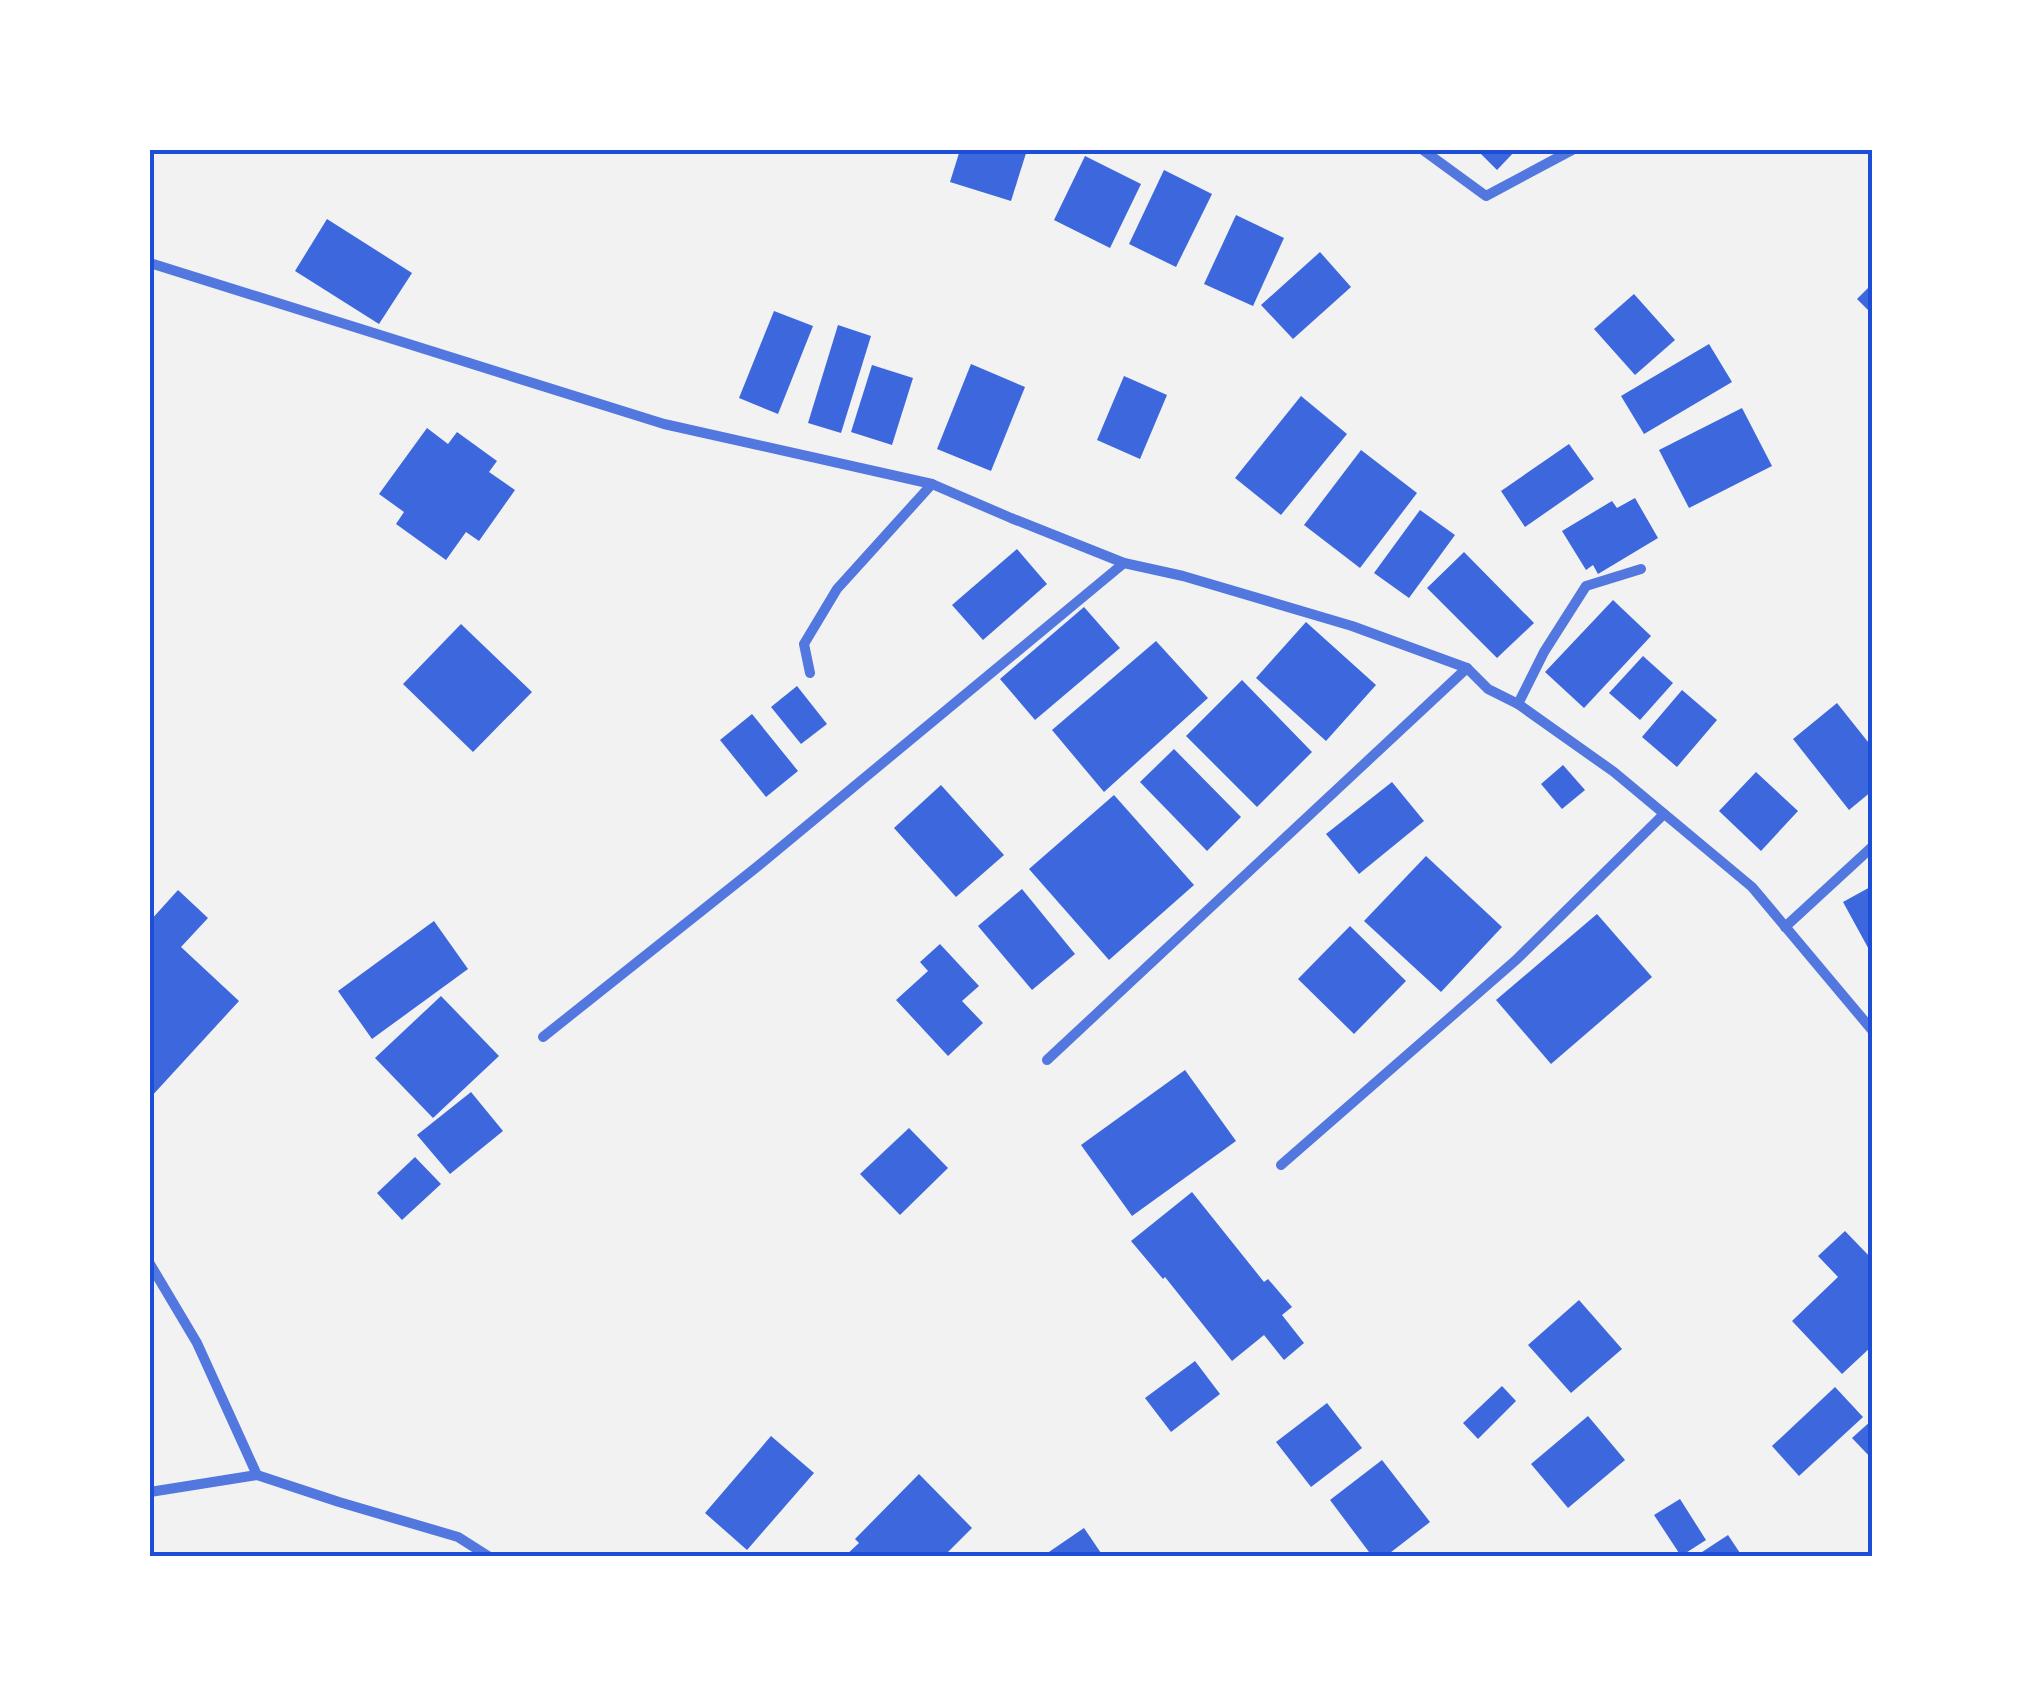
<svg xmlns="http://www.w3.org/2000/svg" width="2022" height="1706" viewBox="0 0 2022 1706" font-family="Barlow,sans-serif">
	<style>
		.building { fill: #3d67dc }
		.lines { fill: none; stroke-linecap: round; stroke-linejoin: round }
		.minor { stroke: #5277de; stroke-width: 10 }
		.neatline { fill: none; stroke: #1d4ed8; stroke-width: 4 }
	</style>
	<rect width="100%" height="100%" fill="#f2f2f2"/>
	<!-- building -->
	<g class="building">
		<path d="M960,150H1027L1011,201L950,182Z"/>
		<path d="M1477,150H1516L1497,170Z"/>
		<path d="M1085,156L1141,184L1110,248L1054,220Z"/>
		<path d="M1164,170L1212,194L1176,267L1129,244Z"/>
		<path d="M1236,215L1284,238L1253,306L1204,284Z"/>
		<path d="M327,219L412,273L379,324L295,271Z"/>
		<path d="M1320,252L1351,287L1293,339L1261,305Z"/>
		<path d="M1872,284V306L1868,310L1857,299Z"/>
		<path d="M1634,294L1675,340L1635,375L1594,329Z"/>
		<path d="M774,311L813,326L778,414L739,398Z"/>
		<path d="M838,325L871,336L841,433L808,423Z"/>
		<path d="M1709,344L1732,382L1644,434L1621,396Z"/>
		<path d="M971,364L1025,387L991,471L937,449Z"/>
		<path d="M872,365L913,378L892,445L851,432Z"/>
		<path d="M1124,376L1167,395L1140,459L1097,440Z"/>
		<path d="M1301,396L1347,434L1281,515L1235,478Z"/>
		<path d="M1742,408L1772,466L1689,508L1659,450Z"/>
		<path d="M427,428L448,444L457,432L497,461L489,472L515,490L479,541L466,532L446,560L396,524L404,512L379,494Z"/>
		<path d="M1569,444L1594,479L1525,527L1501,491Z"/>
		<path d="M1361,450L1417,493L1360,568L1304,525Z"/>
		<path d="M1635,498L1658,538L1598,574L1593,565L1586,570L1562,531L1612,501L1617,508Z"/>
		<path d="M1420,510L1455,535L1409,598L1374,573Z"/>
		<path d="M1017,549L1047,584L983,640L952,605Z"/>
		<path d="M1464,552L1534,623L1497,658L1427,588Z"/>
		<path d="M1613,600L1651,636L1584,708L1545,672Z"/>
		<path d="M1084,607L1120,648L1035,720L1000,679Z"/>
		<path d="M1306,622L1376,685L1326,741L1256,678Z"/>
		<path d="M461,624L532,692L473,752L403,684Z"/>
		<path d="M1156,641L1208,698L1104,792L1052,730Z"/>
		<path d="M1643,656L1673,683L1640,720L1609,693Z"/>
		<path d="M1242,680L1312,752L1257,807L1186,736Z"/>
		<path d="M797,686L827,724L801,744L771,707Z"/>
		<path d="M1682,690L1717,720L1677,767L1642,737Z"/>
		<path d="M1837,703L1872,747V791L1849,810L1793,739Z"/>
		<path d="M752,714L798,771L766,797L720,740Z"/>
		<path d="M1174,749L1241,817L1207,851L1140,782Z"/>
		<path d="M1563,765L1585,790L1562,809L1541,784Z"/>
		<path d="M1756,772L1798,811L1761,851L1719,811Z"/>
		<path d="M1392,782L1424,821L1359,874L1326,834Z"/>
		<path d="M941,785L1004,855L956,897L894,828Z"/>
		<path d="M1114,795L1194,885L1109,960L1029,869Z"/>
		<path d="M1426,856L1502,927L1441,992L1364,921Z"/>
		<path d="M1872,886V955L1843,902Z"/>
		<path d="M1022,889L1075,954L1032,990L978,926Z"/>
		<path d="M178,890L208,918L181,947L239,1001L150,1098V921Z"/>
		<path d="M1597,914L1652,977L1551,1064L1496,1000Z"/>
		<path d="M434,921L468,969L372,1039L338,991Z"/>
		<path d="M1350,926L1406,981L1354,1034L1298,979Z"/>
		<path d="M940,944L979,986L962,1001L983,1023L948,1056L896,1000L928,971L920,962Z"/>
		<path d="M441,996L499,1056L433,1118L375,1058Z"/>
		<path d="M1185,1070L1236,1141L1132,1216L1081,1145Z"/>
		<path d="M471,1092L503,1131L450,1174L417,1135Z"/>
		<path d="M909,1128L948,1168L900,1215L860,1174Z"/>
		<path d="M415,1157L441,1184L402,1220L377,1193Z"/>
		<path d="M1192,1192L1264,1282L1268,1279L1292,1307L1282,1315L1304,1343L1284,1360L1264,1335L1232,1361L1165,1277L1163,1279L1131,1241Z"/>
		<path d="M1845,1231L1872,1259V1346L1842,1374L1792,1321L1838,1277L1818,1256Z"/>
		<path d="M1579,1300L1622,1349L1571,1393L1528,1345Z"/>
		<path d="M1195,1361L1220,1394L1171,1432L1145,1398Z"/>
		<path d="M1502,1386L1516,1401L1478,1439L1463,1423Z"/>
		<path d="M1835,1387L1863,1417L1799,1476L1772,1446Z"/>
		<path d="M1327,1403L1362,1448L1311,1487L1276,1442Z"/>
		<path d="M1588,1416L1625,1460L1568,1508L1531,1464Z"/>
		<path d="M1872,1420V1459L1852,1438Z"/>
		<path d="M771,1436L814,1473L747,1550L705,1513Z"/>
		<path d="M1382,1460L1430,1522L1386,1556H1372L1330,1500Z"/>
		<path d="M919,1474L972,1528L944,1556H845L859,1543L855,1539Z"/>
		<path d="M1680,1499L1706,1540L1681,1556L1654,1515Z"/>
		<path d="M1084,1528L1103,1556H1043Z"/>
		<path d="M1728,1535L1742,1556H1696Z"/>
	</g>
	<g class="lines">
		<!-- minor -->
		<g class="minor">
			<path d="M1423,150L1486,196L1572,150"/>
			<path d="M150,263L664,424L932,484L1011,518L1124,563L1183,576L1352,626L1467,668L1488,689L1518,704L1614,772L1752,887L1872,1030"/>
			<path d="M810,673L804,644L837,589L932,484"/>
			<path d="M1518,704L1544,652L1586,586L1641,569"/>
			<path d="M1785,927L1872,847"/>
			<path d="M543,1037L758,866L1124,563"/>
			<path d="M1047,1060L1467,668"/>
			<path d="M1281,1165L1516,960L1664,814"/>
			<path d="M150,1264L197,1343L257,1475L339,1502L458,1537L488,1556"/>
			<path d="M150,1492L257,1475"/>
		</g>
	</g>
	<!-- border -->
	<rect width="2022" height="1706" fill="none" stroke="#ffffff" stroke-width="305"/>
	<rect x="152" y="152" width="1718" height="1402" class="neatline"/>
</svg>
